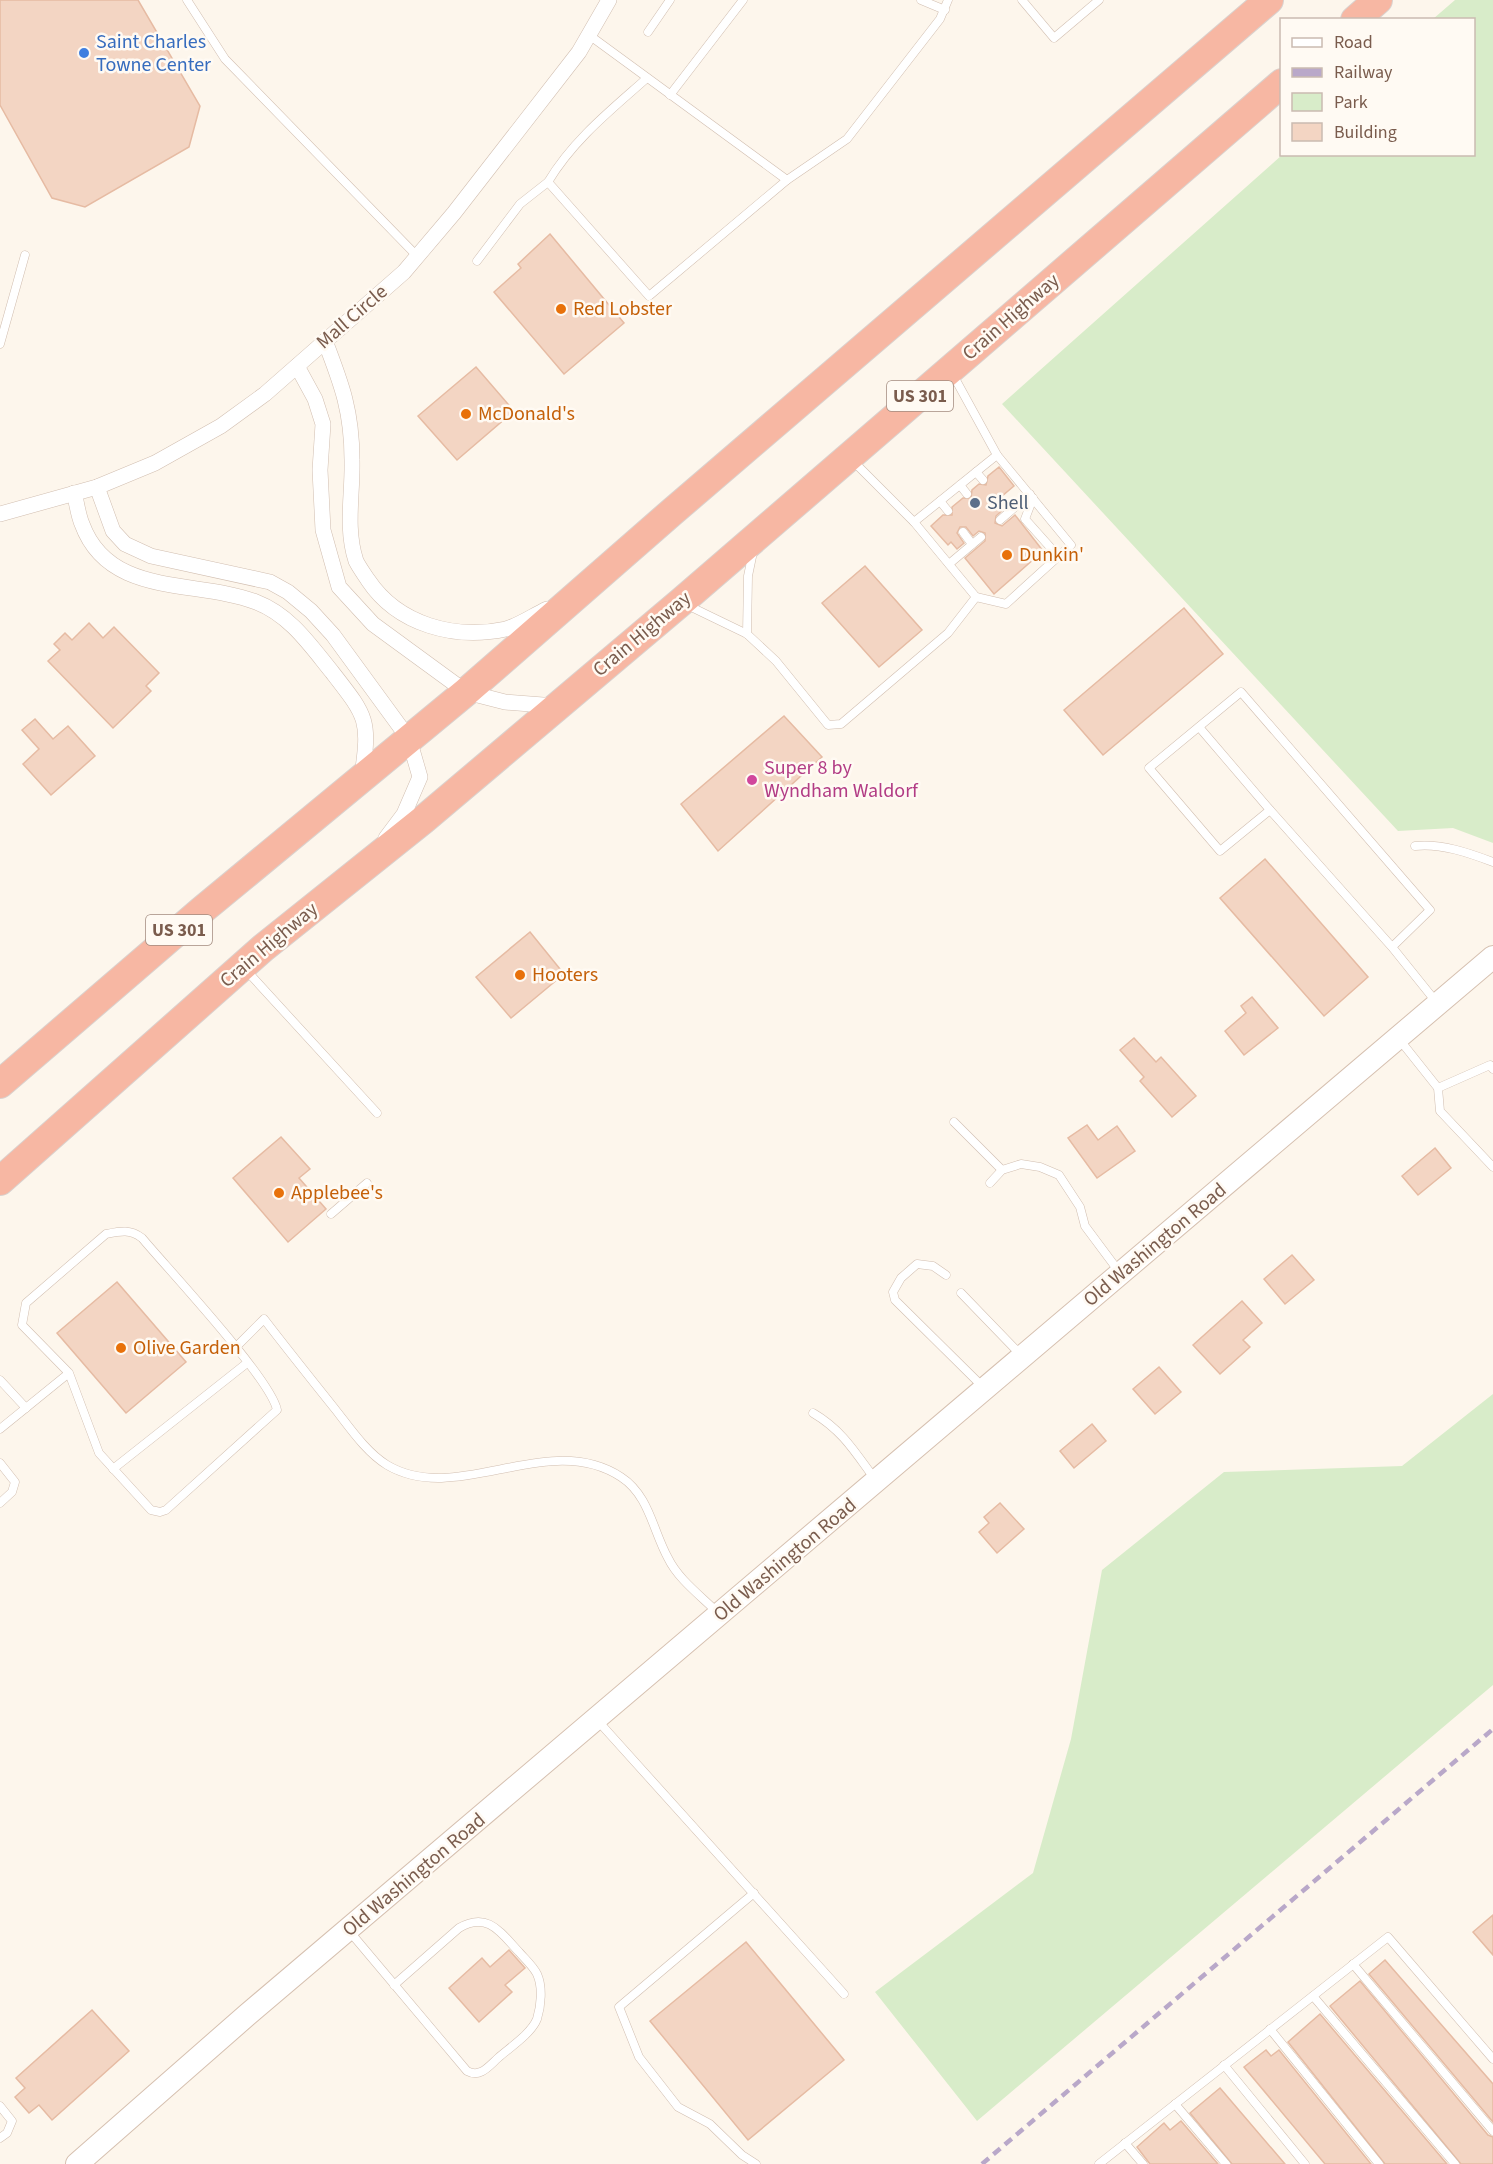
<svg xmlns="http://www.w3.org/2000/svg" width="1493" height="2164" viewBox="0 0 1493 2164" font-family="'Source Sans 3',sans-serif">
	<style>
		.green { fill: #d8ecc9 }
		.building { fill: #f3d5c3; stroke: #e6bba3; stroke-width: 1.5 }
		.lines { fill: none; stroke-linecap: round; stroke-linejoin: round }
		.lane-casing { stroke: #d1beb0; stroke-width: 9 }
		.street-casing { stroke: #d1beb0; stroke-width: 16 }
		.secondary-casing { stroke: #d6c0b0; stroke-width: 24 }
		.highway-casing { stroke: #dad1cd; stroke-width: 30 }
		.lane { stroke: #fff; stroke-width: 8 }
		.street { stroke: #fff; stroke-width: 15 }
		.secondary { stroke: #fff; stroke-width: 22 }
		.highway { stroke: #f7b7a3; stroke-width: 28 }
		.rail { stroke: #b9a8c9; stroke-width: 4.5; stroke-dasharray: 9 6; stroke-linecap: butt }
		.shop-dot { fill: #3f7fe0; stroke: #fffaf3; stroke-width: 2 }
		.food-dot { fill: #e8710a; stroke: #fffaf3; stroke-width: 2 }
		.service-dot { fill: #5c6f8a; stroke: #fffaf3; stroke-width: 2 }
		.hotel-dot { fill: #d1479c; stroke: #fffaf3; stroke-width: 2 }
		.labels { text-anchor: middle; dominant-baseline: central; stroke-width: 5; stroke-linejoin: round; paint-order: stroke }
		.shield { fill: #fffaf3; stroke: #a28b7f; stroke-width: 1.5 }
		.shield-label { font-size: 18px; font-weight: bold; fill: #7a5c4d }
		.shop-label { font-size: 20px; fill: #366cbe; stroke: #fffaf3; text-anchor: start }
		.food-label { font-size: 20px; fill: #c56008; stroke: #fffaf3; text-anchor: start }
		.street-label { font-size: 20px; fill: #7a5c4d; stroke: #fffaf3 }
		.service-label { font-size: 20px; fill: #4e5e75; stroke: #fffaf3; text-anchor: start }
		.hotel-label { font-size: 20px; fill: #b23c85; stroke: #fffaf3; text-anchor: start }
	</style>
	<rect width="100%" height="100%" fill="#fdf6ec"/>
	<!-- green -->
	<g class="green">
		<path d="M1455,0H1493V843L1453,828L1398,831L1002,404L1282,155L1474,154V20L1433,19Z"/>
		<path d="M1493,1394V1685L977,2121L875,1992L1033,1873L1071,1739L1102,1570L1224,1472L1402,1466Z"/>
	</g>
	<!-- building -->
	<g class="building">
		<path d="M0,0H138L200,106L189,147L85,207L52,198L0,105Z"/>
		<path d="M550,234L624,323L564,374L494,292L521,268L518,264Z"/>
		<path d="M476,367L514,411L457,460L418,416Z"/>
		<path d="M999,467L1014,486L1001,497L1007,506L996,516L995,523L1002,526L1015,515L1043,551L994,594L965,558L985,541V533L979,531L973,536L966,527H960L957,533L964,543L957,549L951,542L948,545L931,526L943,515H952V507L963,498H971L972,490L979,484L986,485L988,476Z"/>
		<path d="M865,566L922,630L879,667L822,603Z"/>
		<path d="M1184,608L1223,654L1103,755L1064,710Z"/>
		<path d="M89,623L103,638L114,627L159,673L146,686L151,691L113,728L48,661L60,650L54,644L65,633L72,640Z"/>
		<path d="M784,716L822,757L718,851L681,804Z"/>
		<path d="M35,719L53,739L68,726L95,756L51,795L23,764L39,749L22,730Z"/>
		<path d="M1265,859L1368,977L1324,1016L1220,898Z"/>
		<path d="M530,932L564,974L511,1018L476,977Z"/>
		<path d="M1252,997L1278,1028L1244,1055L1225,1031L1246,1013L1241,1006Z"/>
		<path d="M1134,1038L1156,1062L1161,1057L1196,1096L1172,1117L1140,1081L1144,1077L1120,1050Z"/>
		<path d="M1087,1125L1098,1140L1117,1126L1135,1151L1097,1178L1068,1138Z"/>
		<path d="M281,1137L310,1169L299,1178L326,1209L288,1242L233,1178Z"/>
		<path d="M1435,1148L1451,1168L1418,1195L1402,1176Z"/>
		<path d="M1292,1255L1314,1280L1285,1304L1264,1279Z"/>
		<path d="M117,1282L186,1362L126,1413L57,1333Z"/>
		<path d="M1242,1301L1262,1323L1243,1340L1250,1347L1220,1374L1193,1345Z"/>
		<path d="M1159,1367L1181,1392L1155,1414L1133,1389Z"/>
		<path d="M1092,1424L1106,1441L1074,1468L1060,1451Z"/>
		<path d="M1000,1503L1024,1529L997,1553L979,1532L989,1523L984,1517Z"/>
		<path d="M1493,1915V1955L1473,1932Z"/>
		<path d="M746,1942L844,2060L748,2140L650,2021Z"/>
		<path d="M509,1950L525,1968L505,1985L512,1992L479,2022L449,1988L482,1958L490,1967Z"/>
		<path d="M1385,1960L1493,2084V2122L1369,1974Z"/>
		<path d="M1360,1981L1488,2135L1493,2137V2164H1461L1330,2006Z"/>
		<path d="M92,2010L129,2051L52,2120L39,2105L29,2113L15,2097L25,2088L16,2078Z"/>
		<path d="M1320,2014L1447,2164H1385L1288,2042Z"/>
		<path d="M1266,2050L1271,2056L1279,2050L1371,2164H1325L1244,2067Z"/>
		<path d="M1220,2088L1285,2164H1232L1190,2113Z"/>
		<path d="M1181,2121L1218,2164H1150L1137,2147L1164,2123L1170,2130Z"/>
	</g>
	<g class="lines">
		<!-- lane casing -->
		<g class="lane-casing">
			<g id="lane">
				<path d="M187,0L225,59L417,256"/>
				<path d="M921,0L945,10"/>
				<path d="M1022,0L1054,38L1099,0"/>
				<path d="M648,32L670,0"/>
				<path d="M589,35L787,180"/>
				<path d="M647,78C611,110 573,140 548,182L649,296L787,180L847,139L940,19L948,0"/>
				<path d="M670,95L743,0"/>
				<path d="M477,261L520,204L548,182"/>
				<path d="M0,344L25,255"/>
				<path d="M852,460L914,522L997,455L952,373"/>
				<path d="M976,472L983,480"/>
				<path d="M960,485L967,494"/>
				<path d="M1033,498L1025,519L1058,556"/>
				<path d="M940,501L948,511"/>
				<path d="M1000,520L1030,494"/>
				<path d="M963,532L972,544"/>
				<path d="M949,564L981,537"/>
				<path d="M976,597L1006,604L1071,545L997,455"/>
				<path d="M687,605L747,634L776,661L828,725L841,724L948,633L976,597L914,522"/>
				<path d="M747,634L748,576L753,552"/>
				<path d="M1199,727L1270,810"/>
				<path d="M1415,846C1441,843 1469,853 1493,862"/>
				<path d="M1392,947L1270,810L1220,851L1149,768L1241,692L1430,910L1392,947L1437,1003"/>
				<path d="M246,970L377,1113"/>
				<path d="M1399,1039L1438,1088L1440,1111L1493,1167"/>
				<path d="M1438,1088L1490,1065L1493,1069"/>
				<path d="M954,1122L1002,1170"/>
				<path d="M990,1183L1002,1170L1021,1164L1040,1167L1059,1175L1080,1207L1085,1226L1120,1273"/>
				<path d="M331,1214L367,1183"/>
				<path d="M946,1275L933,1266L917,1264L901,1278L893,1292L895,1300L982,1386"/>
				<path d="M961,1293L1020,1354"/>
				<path d="M235,1348L264,1319C287,1349 311,1379 335,1409C350,1428 366,1452 387,1465C458,1507 548,1429 621,1477C649,1495 653,1531 668,1558C678,1579 701,1596 717,1612"/>
				<path d="M0,1380L26,1408"/>
				<path d="M813,1413C842,1430 855,1452 874,1478"/>
				<path d="M0,1429L69,1373L22,1325L26,1303L106,1234C121,1231 130,1229 142,1238C168,1269 271,1379 277,1410L166,1510L160,1512L151,1510L99,1453L69,1373"/>
				<path d="M0,1463L15,1482L12,1492L0,1503"/>
				<path d="M113,1469L247,1363"/>
				<path d="M598,1721L844,1994"/>
				<path d="M754,1893L619,2007L639,2057L678,2107L710,2124L742,2155L756,2164"/>
				<path d="M350,1932L467,2071C480,2078 488,2067 498,2058C509,2048 531,2034 537,2019C541,2006 543,1987 537,1974C533,1966 525,1959 519,1952C501,1933 488,1911 459,1928L394,1985"/>
				<path d="M1353,1964L1493,2131"/>
				<path d="M1313,1996L1455,2164"/>
				<path d="M1270,2029L1379,2164"/>
				<path d="M1224,2065L1305,2164"/>
				<path d="M1175,2104L1226,2164"/>
				<path d="M0,2106L12,2121L7,2133L0,2138"/>
				<path d="M1125,2143L1143,2164"/>
				<path d="M1099,2164L1388,1937L1493,2059"/>
			</g>
		</g>
		<!-- street casing -->
		<g class="street-casing">
			<g id="street">
				<path d="M325,341C342,385 352,412 352,460C353,493 345,528 356,561C359,567 364,574 368,580C398,625 455,640 506,629C520,625 534,615 547,609"/>
				<path d="M297,366L315,399L323,424L320,470L323,530L339,587L373,624L466,692L505,702L556,706"/>
				<path d="M97,487L113,531L125,544L151,556L270,582L288,592L311,611L333,635L409,739L420,777L404,814L386,838"/>
				<path d="M74,493C77,503 78,515 82,524C109,598 196,579 256,602C290,615 310,645 332,672C367,717 370,719 362,776"/>
				<path d="M0,514L97,487L155,463L221,426L265,394L404,272L454,213L579,52L609,0"/>
			</g>
		</g>
		<!-- secondary casing -->
		<g class="secondary-casing">
			<path id="secondary" d="M77,2164L247,2015L1493,957"/>
		</g>
		<!-- highway casing -->
		<g class="highway-casing">
			<g id="highway">
				<path d="M1355,20L1378,0"/>
				<path d="M0,1084L201,911L466,692L672,512L1269,0"/>
				<path d="M0,1181L263,948L423,820L681,602L1282,83"/>
			</g>
		</g>
		<!-- lane -->
		<use href="#lane" class="lane"/>
		<!-- street -->
		<use href="#street" class="street"/>
		<!-- secondary -->
		<use href="#secondary" class="secondary"/>
		<!-- highway -->
		<use href="#highway" class="highway"/>
		<!-- rail -->
		<path class="rail" d="M982,2164L1493,1729"/>
	</g>
	<!-- markers -->
	<circle class="shop-dot" cx="84" cy="53" r="6"/>
	<g class="food-dot">
		<circle cx="561" cy="309" r="6"/>
		<circle cx="466" cy="414" r="6"/>
		<circle cx="1007" cy="555" r="6"/>
		<circle cx="520" cy="975" r="6"/>
		<circle cx="279" cy="1193" r="6"/>
		<circle cx="121" cy="1348" r="6"/>
	</g>
	<circle class="service-dot" cx="975" cy="503" r="6"/>
	<circle class="hotel-dot" cx="752" cy="780" r="6"/>
	<g class="labels">
		<!-- shield labels -->
		<g class="shield">
			<rect x="887" y="381" width="66" height="30" rx="4.5"/>
			<rect x="146" y="915" width="66" height="30" rx="4.5"/>
		</g>
		<g class="shield-label">
			<text x="920" y="396">US 301</text>
			<text x="179" y="930">US 301</text>
		</g>
		<!-- shop labels -->
		<g class="shop-label">
			<text x="96" y="42">Saint Charles<tspan x="96" dy="23">Towne Center</tspan></text>
		</g>
		<!-- food labels -->
		<g class="food-label">
			<text x="573" y="309">Red Lobster</text>
			<text x="478" y="414">McDonald's</text>
			<text x="1019" y="555">Dunkin'</text>
			<text x="532" y="975">Hooters</text>
			<text x="291" y="1193">Applebee's</text>
			<text x="133" y="1348">Olive Garden</text>
		</g>
		<!-- street labels -->
		<g class="street-label">
			<text transform="translate(352 317) rotate(-41)">Mall Circle</text>
			<text transform="translate(1011 317) rotate(-41)">Crain Highway</text>
			<text transform="translate(642 634) rotate(-40)">Crain Highway</text>
			<text transform="translate(269 945) rotate(-40)">Crain Highway</text>
			<text transform="translate(1155 1245) rotate(-40)">Old Washington Road</text>
			<text transform="translate(785 1560) rotate(-40)">Old Washington Road</text>
			<text transform="translate(414 1875) rotate(-40)">Old Washington Road</text>
		</g>
		<!-- service labels -->
		<g class="service-label">
			<text x="987" y="503">Shell</text>
		</g>
		<!-- hotel labels -->
		<g class="hotel-label">
			<text x="764" y="768">Super 8 by<tspan x="764" dy="23">Wyndham Waldorf</tspan></text>
		</g>
	</g>
	<!-- legend -->
	<rect x="1280" y="18" width="195" height="138" fill="#fffaf3" stroke="#cabbb1" stroke-width="1.5"/>
	<rect x="1292" y="38" width="30" height="9" fill="#ffffff" stroke="#cabbb1" stroke-width="1.5"/>
	<text x="1334" y="48" font-size="18" fill="#7a5c4d">Road</text>
	<rect x="1292" y="68" width="30" height="9" fill="#b9a8c9" stroke="#cabbb1" stroke-width="1.5"/>
	<text x="1334" y="78" font-size="18" fill="#7a5c4d">Railway</text>
	<rect x="1292" y="93" width="30" height="18" fill="#d8ecc9" stroke="#cabbb1" stroke-width="1.5"/>
	<text x="1334" y="108" font-size="18" fill="#7a5c4d">Park</text>
	<rect x="1292" y="123" width="30" height="18" fill="#f3d5c3" stroke="#cabbb1" stroke-width="1.5"/>
	<text x="1334" y="138" font-size="18" fill="#7a5c4d">Building</text>
</svg>
